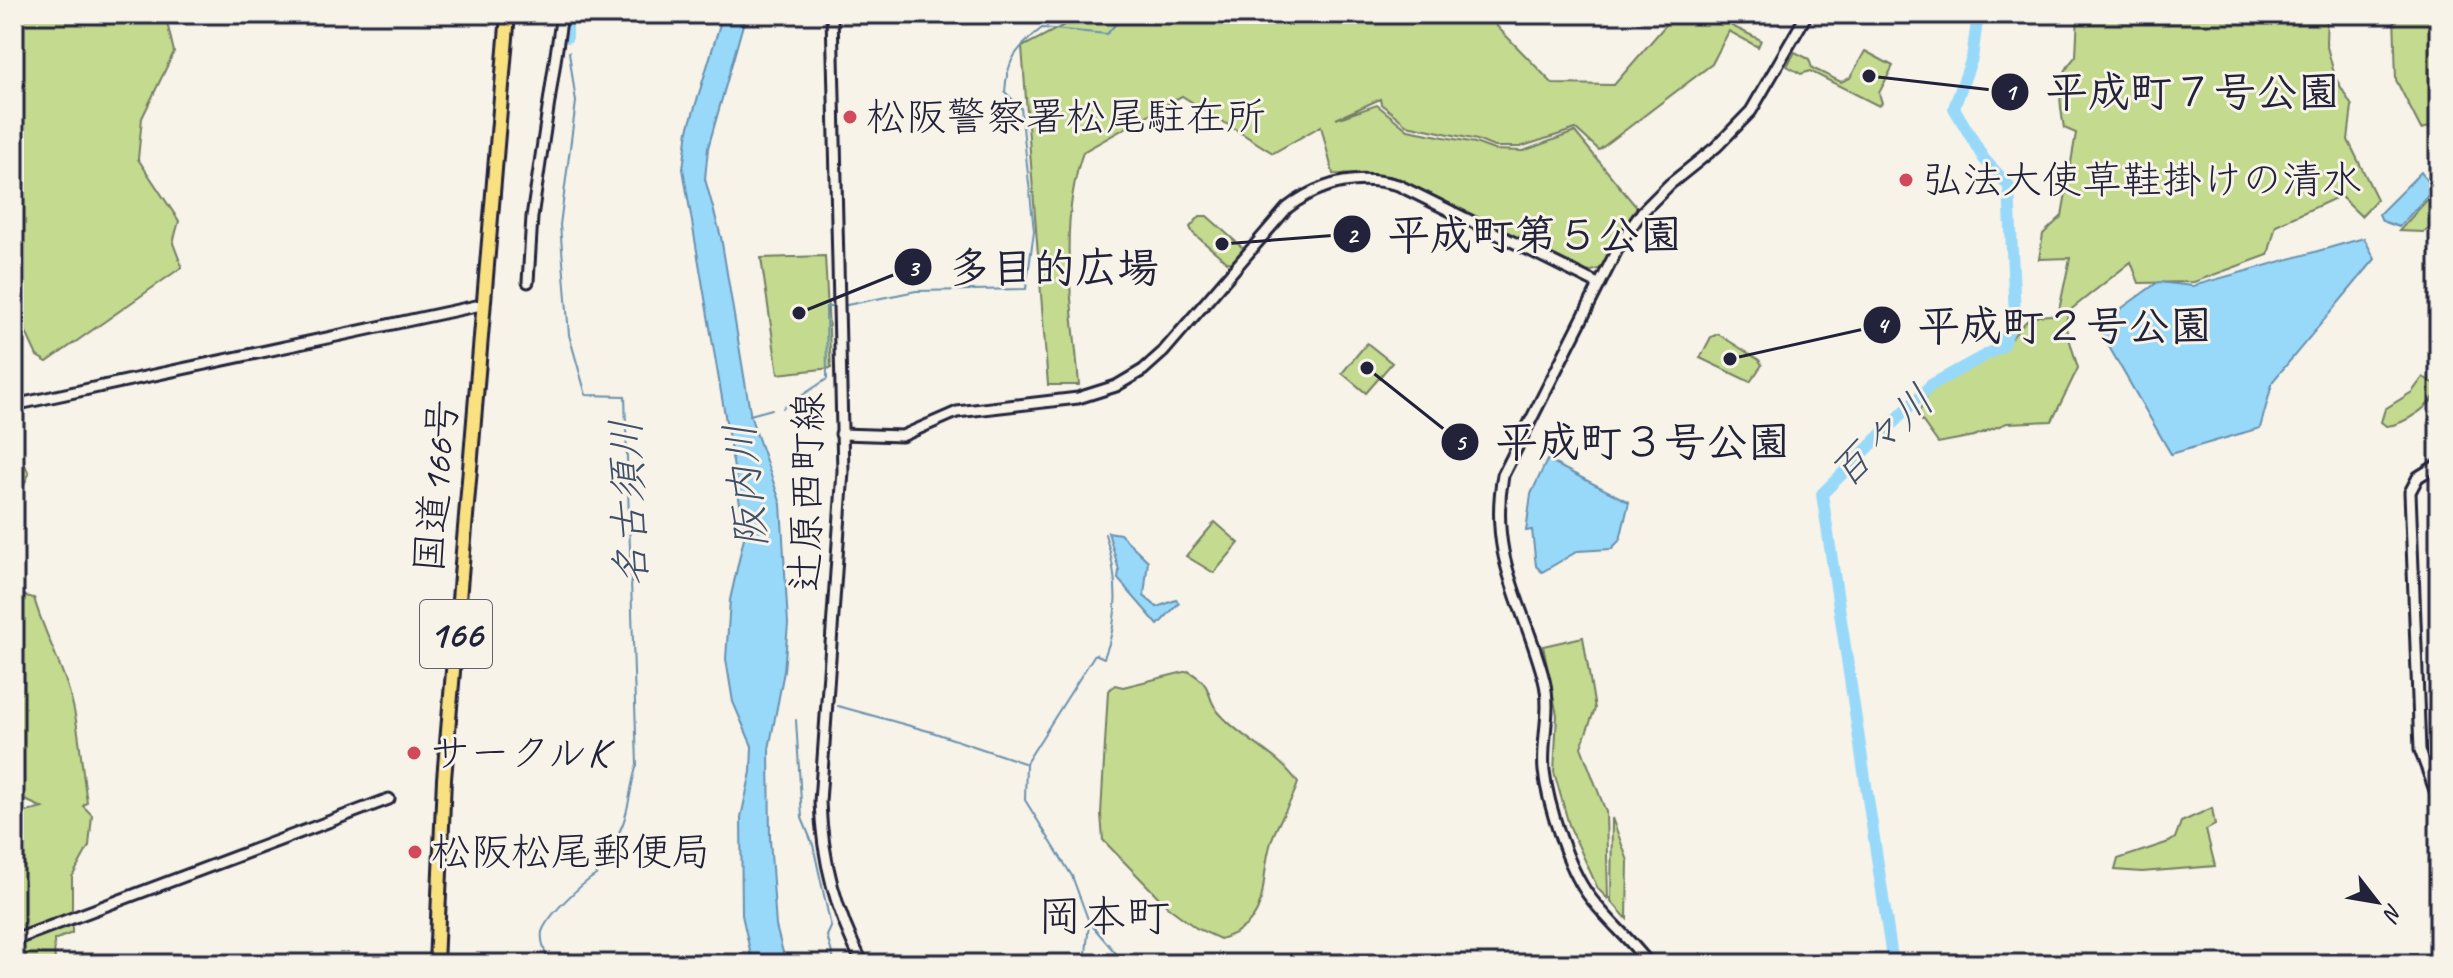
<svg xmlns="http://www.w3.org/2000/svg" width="2453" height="978" viewBox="0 0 2453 978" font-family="Caveat,'Klee One',sans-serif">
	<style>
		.green { fill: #c4da8f; stroke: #737e65; stroke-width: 2 }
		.water { fill: #98d9fa; stroke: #6990ae; stroke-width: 2 }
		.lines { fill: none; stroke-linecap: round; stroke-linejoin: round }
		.stream { stroke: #6990ae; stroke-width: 2 }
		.river { stroke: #98d9fa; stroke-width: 12 }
		.secondary-casing { stroke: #22223b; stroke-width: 15 }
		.highway-casing { stroke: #22223b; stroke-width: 18 }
		.secondary { stroke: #f7f3e8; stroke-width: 9 }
		.highway { stroke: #f9e181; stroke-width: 12 }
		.poi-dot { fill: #d1495b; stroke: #f7f3e8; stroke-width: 3 }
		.labels { text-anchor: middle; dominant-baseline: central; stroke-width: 6; stroke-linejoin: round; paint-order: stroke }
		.shield { fill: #f7f3e8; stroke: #62616f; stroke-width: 2 }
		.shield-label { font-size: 38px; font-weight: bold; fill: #22223b }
		.poi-label { font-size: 40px; fill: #22223b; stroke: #f7f3e8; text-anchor: start }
		.street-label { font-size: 40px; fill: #22223b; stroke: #f7f3e8 }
		.water-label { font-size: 42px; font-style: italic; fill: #40506b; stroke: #f7f3e8 }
		.quarter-label { font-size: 44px; fill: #22223b; stroke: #f7f3e8 }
		.leader { fill: none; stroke: #22223b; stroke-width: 3 }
		.callout-dot { fill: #22223b; stroke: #f7f3e8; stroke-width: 3 }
		.mark-label { font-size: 24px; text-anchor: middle; font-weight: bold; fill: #fff }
		.callout-label { font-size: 42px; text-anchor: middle; font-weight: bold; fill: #22223b; stroke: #f7f3e8; stroke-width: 6; stroke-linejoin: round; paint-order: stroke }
	</style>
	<rect width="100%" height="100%" fill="#f7f3e8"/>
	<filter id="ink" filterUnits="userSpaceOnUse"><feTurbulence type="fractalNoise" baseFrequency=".0125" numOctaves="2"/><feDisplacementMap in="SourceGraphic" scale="16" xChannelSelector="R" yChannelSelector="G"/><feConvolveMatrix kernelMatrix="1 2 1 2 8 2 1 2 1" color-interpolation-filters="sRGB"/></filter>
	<g filter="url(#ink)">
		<!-- green -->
		<g class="green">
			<path d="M14,14H165L174,52L142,118L138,159L179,221L173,243L182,267L47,362L37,356L14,306Z"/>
			<path d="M1085,14H1485L1553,84L1614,85L1664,27L1668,14H1738L1732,26L1761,40L1758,47L1729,31L1712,64L1599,150L1576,129L1520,147H1494L1477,140L1407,125L1381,104L1380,99L1336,119L1377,105L1408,130L1475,143L1494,150L1523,151L1575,132L1638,209L1602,268L1585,273L1390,176L1333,174L1321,126L1273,153L1182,96L1083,152C1057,227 1073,308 1079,385H1048L1022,47Z"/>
			<path d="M2078,14H2327L2326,43L2335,77L2352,106L2348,140L2377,199L2361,216L2340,196L2276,225L2268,255L2194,282L2139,283L2131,262L2069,311L2065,325L2078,368L2052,421L2007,423L1974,436L1938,443L1918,415C1933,377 1944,372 1980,358C1987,355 1997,352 2003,347C2027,325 2019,314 2058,315L2070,258L2039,259L2043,234L2062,216L2076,133L2064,128C2059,99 2055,78 2076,56Z"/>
			<path d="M2394,14H2439V125L2421,129L2396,80Z"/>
			<path d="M1865,51L1893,66L1879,93L1882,103L1879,106L1810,71L1801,74L1787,66L1795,52L1809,59L1812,68L1841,82L1850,78Z"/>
			<path d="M2436,190L2439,225L2423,232L2399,231Z"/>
			<path d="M1200,216H1207L1244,249L1233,263L1227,262L1193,233L1190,227Z"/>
			<path d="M825,256L831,368L778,374L761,258Z"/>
			<path d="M1718,334L1759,360L1762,365L1750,382L1700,358L1711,337Z"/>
			<path d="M1367,343L1392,363L1366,393L1342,373Z"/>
			<path d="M2423,377L2439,386C2436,404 2404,425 2386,426L2381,422L2385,409L2412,392Z"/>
			<path d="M21,456L29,474L21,491L14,490V457Z"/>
			<path d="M1215,522L1239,543L1214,573L1186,556Z"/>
			<path d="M14,593L34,598C43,630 59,659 69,691C80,726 81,766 87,802L83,806L92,815L89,846L72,877V933L54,940L55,964H14V815L43,808L14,795Z"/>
			<path d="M1583,637L1595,709L1581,747L1606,812L1608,899L1598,889L1569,825L1554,772L1557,715L1543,646Z"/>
			<path d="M1188,671C1217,687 1203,697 1221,715C1244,741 1278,753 1298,783C1292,802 1279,819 1272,839C1257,883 1275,922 1220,939L1196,928L1168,907L1103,840L1101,814L1108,691L1115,685L1123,687Z"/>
			<path d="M2212,808L2215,825L2206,830L2215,866L2142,872L2115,870L2118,859L2169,842L2175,838L2181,822Z"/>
			<path d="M1612,818L1628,861L1627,919L1611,901Z"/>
		</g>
		<!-- water -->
		<g class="water">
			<path d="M723,14H746L708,148L705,179L721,237L751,418L781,504L788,624L784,671L769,749L770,839L776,926L786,964H753L742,915L741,817L751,772L752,746L733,702L726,659L730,600L745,533L683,169L688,130Z"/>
			<path d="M2421,172L2433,190L2399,227L2382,221L2379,214Z"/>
			<path d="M2364,238L2375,259L2273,381L2260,428L2171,454L2097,326L2158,282L2193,286Z"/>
			<path d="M1547,460L1629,502L1620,540L1611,549L1578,551L1542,572L1536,566L1532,530L1526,531L1531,494Z"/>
			<path d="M1108,532L1120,534L1148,561L1144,596L1157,607L1176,600L1179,603L1158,625L1118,579L1119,570Z"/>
		</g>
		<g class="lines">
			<!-- stream -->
			<g class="stream">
				<path d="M1047,14V26"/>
				<path d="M842,306L916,291L1026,289L1034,231L1021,108L1005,92C1007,59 1016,49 1042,28L1107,34L1124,14"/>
				<path d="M783,408L827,379L826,307H835"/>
				<path d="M750,415L772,409"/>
				<path d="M1105,534C1118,575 1120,618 1104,658L1095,654L1026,763L1025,800L1072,876L1089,922L1125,964"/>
				<path d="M838,706L932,732L1024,763"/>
				<path d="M796,720L802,818L813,845L831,927L827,936L835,964"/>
				<path d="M549,964C546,955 540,941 542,932C547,916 581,884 596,875C603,858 615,843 622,826C630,808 630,784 637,765L625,396L586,395L569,335L560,225L576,102L569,52"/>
				<path d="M1085,964L1089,923"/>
			</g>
			<!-- river -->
			<g class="river">
				<path d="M567,14V37"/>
				<path d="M1893,964L1822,494L1931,385L2002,346L2015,316L2009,186L1984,159L1954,108L1972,58L1978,14"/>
			</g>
			<!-- secondary casing -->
			<g class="secondary-casing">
				<g id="secondary">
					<path d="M832,14L843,471L820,802C822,859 836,913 863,964"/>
					<path d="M528,282L532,217L562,14"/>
					<path d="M14,405L481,305"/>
					<path d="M841,434L902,436L957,412L1078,398L1116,386L1143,370L1163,352L1287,208C1321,182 1357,174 1398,185L1598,284"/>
					<path d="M2439,464L2418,477L2410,492L2420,750L2439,801"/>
					<path d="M14,940L389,799"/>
					<path d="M1649,964C1631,940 1607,920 1589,896C1568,868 1548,805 1544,771C1541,740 1552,711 1544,680C1524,603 1488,559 1503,475L1622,240L1642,212L1670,184L1716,147L1751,111L1807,14"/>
				</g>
			</g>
			<!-- highway casing -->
			<g class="highway-casing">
				<path id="highway" d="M436,964L444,779L508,14"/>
			</g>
			<!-- secondary -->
			<use href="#secondary" class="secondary"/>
			<!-- highway -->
			<use href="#highway" class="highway"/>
		</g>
	</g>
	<!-- markers -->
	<g class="poi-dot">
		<circle cx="850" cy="117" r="8"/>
		<circle cx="1906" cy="180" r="8"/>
		<circle cx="414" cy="753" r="8"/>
		<circle cx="415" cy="852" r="8"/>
	</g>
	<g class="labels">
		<!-- shield labels -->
		<rect class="shield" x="420" y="600" width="72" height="68" rx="6"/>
		<g class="shield-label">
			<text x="456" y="634">166</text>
		</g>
		<!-- poi labels -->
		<g class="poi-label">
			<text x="866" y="117">松阪警察署松尾駐在所</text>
			<text x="1922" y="180">弘法大使草鞋掛けの清水</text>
			<text x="430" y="753">サークルK</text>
			<text x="431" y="852">松阪松尾郵便局</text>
		</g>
		<!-- street labels -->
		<g class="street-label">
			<text transform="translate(436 486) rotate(-85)">国道166号</text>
			<text transform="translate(807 492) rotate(-89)">辻原西町線</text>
		</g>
		<!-- water labels -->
		<g class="water-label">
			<text transform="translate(1882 437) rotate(-44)">百々川</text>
			<text transform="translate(746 486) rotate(-96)">阪内川</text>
			<text transform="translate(629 503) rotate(-92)">名古須川</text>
		</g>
		<!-- quarter labels -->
		<g class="quarter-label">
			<text x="1104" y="916">岡本町</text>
		</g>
	</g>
	<!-- callouts -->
	<path class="leader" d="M1869 76L2010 92M1222 244L1352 234M799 313L913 267M1730 359L1882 325M1367 368L1460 442"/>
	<g class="callout-dot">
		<circle cx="1869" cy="76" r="8"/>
		<circle cx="1222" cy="244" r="8"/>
		<circle cx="799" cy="313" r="8"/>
		<circle cx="1730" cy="359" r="8"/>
		<circle cx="1367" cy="368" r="8"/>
		<circle cx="2010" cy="92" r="20"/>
		<circle cx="1352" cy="234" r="20"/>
		<circle cx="913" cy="267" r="20"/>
		<circle cx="1882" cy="325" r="20"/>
		<circle cx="1460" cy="442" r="20"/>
	</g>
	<g class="mark-label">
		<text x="2010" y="100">1</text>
		<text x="1352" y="243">2</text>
		<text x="913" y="276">3</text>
		<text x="1882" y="333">4</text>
		<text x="1460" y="450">5</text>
	</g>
	<g class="callout-label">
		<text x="2193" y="106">平成町７号公園</text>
		<text x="1535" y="249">平成町第５公園</text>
		<text x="1054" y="282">多目的広場</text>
		<text x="2065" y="340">平成町２号公園</text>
		<text x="1643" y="456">平成町３号公園</text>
	</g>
	<!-- margin -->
	<rect width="2453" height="978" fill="none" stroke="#f7f3e8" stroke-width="48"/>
	<rect x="24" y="24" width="2405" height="930" fill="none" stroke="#22223b" stroke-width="3" filter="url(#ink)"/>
	<!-- north arrow -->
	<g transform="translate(2377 902) rotate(121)" stroke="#f7f3e8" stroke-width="6" paint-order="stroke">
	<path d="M0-6L14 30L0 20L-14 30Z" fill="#22223b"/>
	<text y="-12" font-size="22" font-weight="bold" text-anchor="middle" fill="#22223b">N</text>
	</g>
</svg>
